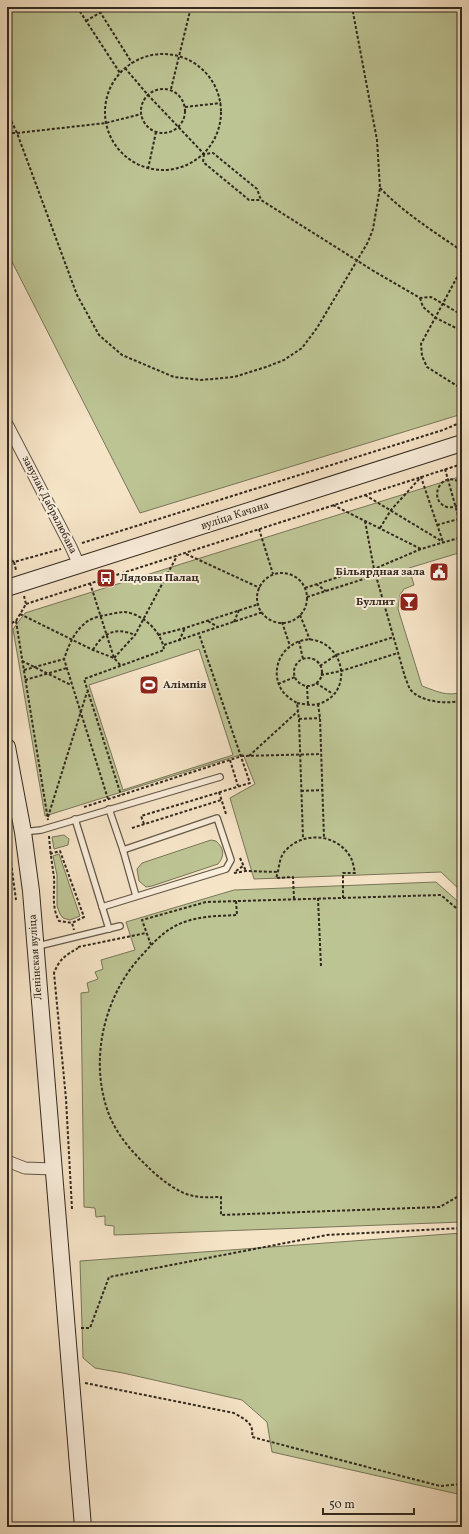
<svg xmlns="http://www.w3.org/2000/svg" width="469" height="1534" viewBox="0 0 469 1534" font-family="Vollkorn,serif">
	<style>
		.green { fill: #bdc494; stroke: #787659; fill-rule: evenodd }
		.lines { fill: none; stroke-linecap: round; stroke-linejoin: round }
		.lane-casing { stroke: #635848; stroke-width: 8 }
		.street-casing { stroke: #635848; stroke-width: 13 }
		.secondary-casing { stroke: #32291e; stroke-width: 18 }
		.path { stroke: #32291e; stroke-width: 2; stroke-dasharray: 3 2; stroke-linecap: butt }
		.lane { stroke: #f9eddb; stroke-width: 5.5 }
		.street { stroke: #f9eddb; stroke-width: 11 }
		.secondary { stroke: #f9eddb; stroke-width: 16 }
		.path-bridge { stroke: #32291e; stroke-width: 2; stroke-dasharray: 3 2; stroke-linecap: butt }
		.labels { text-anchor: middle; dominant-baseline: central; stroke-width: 4; stroke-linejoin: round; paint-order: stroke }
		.street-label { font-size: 11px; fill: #32291e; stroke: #f9eddb }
		.poi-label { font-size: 11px; font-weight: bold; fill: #32291e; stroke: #f9eddb; text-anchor: end }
	</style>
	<rect width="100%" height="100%" fill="#f6e4c7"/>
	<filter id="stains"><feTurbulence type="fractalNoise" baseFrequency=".005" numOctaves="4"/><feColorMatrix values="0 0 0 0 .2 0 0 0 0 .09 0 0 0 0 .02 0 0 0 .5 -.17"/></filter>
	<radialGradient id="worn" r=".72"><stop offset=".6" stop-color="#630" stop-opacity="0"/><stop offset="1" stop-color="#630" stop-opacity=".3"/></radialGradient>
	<!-- green -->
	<g class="green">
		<path d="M7,7H462V414L140,513L7,252Z"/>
		<path d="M462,476V552L409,568L414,585L404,589L400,595L398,609L422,686C436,691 447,697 462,692V892L441,872L254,879L230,798L255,784L243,754L45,816L13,629L25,613ZM199,649L233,755L123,790L89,685Z"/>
		<path d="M64,835L69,839L68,845L54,849L52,837Z"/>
		<path d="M211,840L216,841C224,848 225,856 218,864L152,886L146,887L139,881L137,869L142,863Z"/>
		<path d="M59,854L80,916L70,920L63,918L60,914L57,906V875L53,856Z"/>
		<path d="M436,882L462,905V1222L114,1235V1226L105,1225V1216L96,1217L95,1208L84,1207L81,993L89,992L87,983L98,979L95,972L103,969L101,960L135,950L126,922L234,890Z"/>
		<path d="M462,1233V1495L272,1452L267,1422L242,1400L123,1373L95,1368L83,1358L80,1261Z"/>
	</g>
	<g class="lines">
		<!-- lane casing -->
		<g class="lane-casing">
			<g id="lane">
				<path d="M75,819L109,929"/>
				<path d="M23,832L41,830L220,777"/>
				<path d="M123,850L136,896"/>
				<path d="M102,907L226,869L231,860L217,818L123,850L109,809"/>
				<path d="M38,946L120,926"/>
			</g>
		</g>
		<!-- street casing -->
		<g class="street-casing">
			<g id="street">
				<path d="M7,424L71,547L79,565"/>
				<path d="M7,1161L25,1168L53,1169"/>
			</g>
		</g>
		<!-- secondary casing -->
		<g class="secondary-casing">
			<g id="secondary">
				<path d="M7,588L462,443"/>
				<path d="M7,747L23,832L31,891L83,1527"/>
			</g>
		</g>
		<!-- path -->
		<g class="path">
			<path d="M77,7L120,73"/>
			<path d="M97,7L132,63"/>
			<path d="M86,21L101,12"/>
			<circle cx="163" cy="112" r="58"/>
			<path d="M125,68L148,95L204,154L213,153L257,189L261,200L342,251"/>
			<path d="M171,89L191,7"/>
			<circle cx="163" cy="111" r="22"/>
			<path d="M185,107L221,103"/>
			<path d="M7,112L17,133L77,295L99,335L122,355L174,377L201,380L234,377L266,367L284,360L302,348L317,328L368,242L373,229L380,188L377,140L352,7"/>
			<path d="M7,133H17L106,123L141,114"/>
			<path d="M204,154L203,162L249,200H261"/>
			<path d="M148,169L156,132"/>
			<path d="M380,188C404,213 433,231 462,251"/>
			<path d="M462,268L421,344L422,356L427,367L462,389"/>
			<path d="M372,270L420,298L431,297L462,315"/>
			<path d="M420,298L423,307L436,318L462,331"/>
			<path d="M445,469L459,519"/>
			<path d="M462,484C442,467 426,500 447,507C453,508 458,506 462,503"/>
			<path d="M365,495L443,542"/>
			<path d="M333,505L421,549"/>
			<path d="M365,521L374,569L405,677C407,681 408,686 410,689C419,702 449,705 462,700"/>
			<path d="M437,525L462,518"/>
			<path d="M380,528L391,510L421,477L443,542"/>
			<path d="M259,529L273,574"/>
			<path d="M82,543L443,430L462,422"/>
			<path d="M186,554L260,588"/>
			<path d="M7,558L14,562L61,549"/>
			<path d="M14,562L16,570"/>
			<circle cx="282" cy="598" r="25"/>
			<path d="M90,583L114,658L121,666"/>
			<path d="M316,584L326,591"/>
			<path d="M305,588L363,569H374L421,549L462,537"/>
			<path d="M307,597L367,578L374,569"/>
			<path d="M26,604L462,464"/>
			<path d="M20,614L93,650L114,658"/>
			<path d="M300,615L310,640"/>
			<path d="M16,621L48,820"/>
			<path d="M208,621L218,627"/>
			<path d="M234,622L239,610"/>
			<path d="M282,622L290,646"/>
			<path d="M7,625L16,621L26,604L24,596"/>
			<path d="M158,635L185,628L259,604"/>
			<path d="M179,641L185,628"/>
			<path d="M299,641L303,659"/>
			<path d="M164,645L263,612"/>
			<path d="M93,650C103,632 116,627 135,635"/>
			<path d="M114,658L135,635L177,556"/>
			<circle cx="308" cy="672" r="14"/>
			<path d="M22,661L71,685"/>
			<path d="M320,666L336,655L394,637"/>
			<path d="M24,670L64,659"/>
			<path d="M321,675L341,671L398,653"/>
			<path d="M25,680L67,668"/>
			<path d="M316,683L333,694"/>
			<path d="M278,684L295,677"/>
			<path d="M307,686L308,705"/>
			<path d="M297,703C304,704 311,706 318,704C352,695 347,647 314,640C303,638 293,643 286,650C274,662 273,684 287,696C290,699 294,701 297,703L299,719L303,838"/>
			<path d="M318,704L320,718L324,838"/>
			<path d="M299,719L320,718"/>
			<path d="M249,756L298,711"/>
			<path d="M230,760L238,786"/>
			<path d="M301,791L322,790"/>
			<path d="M219,792L226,814"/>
			<path d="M108,799L64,659C69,645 73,634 84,624C89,619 99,616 106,615C112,614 119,612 125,612C143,614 162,632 164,650L84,679L121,795"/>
			<path d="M84,807L242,756L321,754"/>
			<path d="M48,817L87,692"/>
			<path d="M144,824L141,816L250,783L199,634"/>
			<path d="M132,828L221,800"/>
			<path d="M7,833L16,900"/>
			<path d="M49,836C50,850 52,864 54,877C55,893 51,906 59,921L72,923L74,930"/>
			<path d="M50,854L60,851L84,917L72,923"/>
			<path d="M240,858L246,871"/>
			<path d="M236,871L243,866"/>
			<path d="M234,873L246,871L278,872"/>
			<path d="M318,898L321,967"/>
			<path d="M294,899L293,877L276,878C280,868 278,857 287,849C305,831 338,834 351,858C353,862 354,868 355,873H343V898"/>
			<path d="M236,901L237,915C217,916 196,916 177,925C163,932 153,943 143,954C103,996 88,1063 110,1117C118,1136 133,1153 148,1167C159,1178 179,1194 194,1196C202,1198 212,1197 221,1197V1215L440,1207L462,1194"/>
			<path d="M151,945L142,920L206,902L441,895L462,913"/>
			<path d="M78,947L146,933"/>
			<path d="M72,1209L66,1099L54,973C60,958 65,956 78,948"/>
			<path d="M81,1328H90L109,1277L327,1235L462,1228"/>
			<path d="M85,1383L234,1413C246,1420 254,1423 252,1437L440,1486L462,1484"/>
		</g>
		<!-- lane -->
		<use href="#lane" class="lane"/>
		<!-- street -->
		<use href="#street" class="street"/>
		<!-- secondary -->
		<use href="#secondary" class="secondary"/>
		<!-- path-bridge -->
		<path class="path-bridge" d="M342,251L372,270"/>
	</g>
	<!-- icons -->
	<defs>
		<g id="civic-square" transform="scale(1)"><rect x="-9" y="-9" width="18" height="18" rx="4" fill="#8f2418" stroke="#f9eddb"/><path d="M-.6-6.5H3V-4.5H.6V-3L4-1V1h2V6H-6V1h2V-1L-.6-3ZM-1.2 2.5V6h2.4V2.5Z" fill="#fff"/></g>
		<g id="bus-square" transform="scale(1)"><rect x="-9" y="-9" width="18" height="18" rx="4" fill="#8f2418" stroke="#f9eddb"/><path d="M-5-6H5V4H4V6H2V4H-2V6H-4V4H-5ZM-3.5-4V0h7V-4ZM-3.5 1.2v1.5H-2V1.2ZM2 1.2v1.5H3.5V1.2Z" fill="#fff"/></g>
		<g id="bar-square" transform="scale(1)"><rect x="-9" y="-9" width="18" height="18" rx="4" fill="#8f2418" stroke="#f9eddb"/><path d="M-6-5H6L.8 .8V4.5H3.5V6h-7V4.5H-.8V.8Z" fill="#fff"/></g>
		<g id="stadium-square" transform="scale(1)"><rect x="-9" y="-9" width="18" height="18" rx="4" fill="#8f2418" stroke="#f9eddb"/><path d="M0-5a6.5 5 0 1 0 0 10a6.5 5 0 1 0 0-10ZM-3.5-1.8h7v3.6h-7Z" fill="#fff"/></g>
	</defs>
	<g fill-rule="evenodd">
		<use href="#civic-square" x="439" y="572"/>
		<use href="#bus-square" x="106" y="578"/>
		<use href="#bar-square" x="409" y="602"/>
		<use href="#stadium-square" x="149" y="685"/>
	</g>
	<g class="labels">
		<!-- street labels -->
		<g class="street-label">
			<text transform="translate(49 505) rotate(63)">завулак Дабралюбава</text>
			<text transform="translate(235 516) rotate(-18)">вуліца Качана</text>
			<text transform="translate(36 957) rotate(-94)">Ленінская вуліца</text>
		</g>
		<!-- poi labels -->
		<g class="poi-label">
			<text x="425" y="572">Більярдная зала</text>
			<text x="120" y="578" text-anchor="start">Лядовы Палац</text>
			<text x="395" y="602">Буллит</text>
			<text x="163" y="685" text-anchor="start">Алімпія</text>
		</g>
	</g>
	<!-- margin -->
	<rect width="469" height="1534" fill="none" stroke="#f6e4c7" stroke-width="24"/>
	<rect x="8" y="8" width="453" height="1518" fill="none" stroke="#32291e" stroke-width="2"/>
	<rect x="12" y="12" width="445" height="1510" fill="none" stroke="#32291e"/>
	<!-- scale -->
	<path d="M323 1508v6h91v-6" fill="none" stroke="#32291e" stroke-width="2"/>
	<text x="329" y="1508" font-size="12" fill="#32291e" stroke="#f9eddb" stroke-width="3" paint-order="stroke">50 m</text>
	<rect width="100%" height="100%" filter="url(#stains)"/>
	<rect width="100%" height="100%" fill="url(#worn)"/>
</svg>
